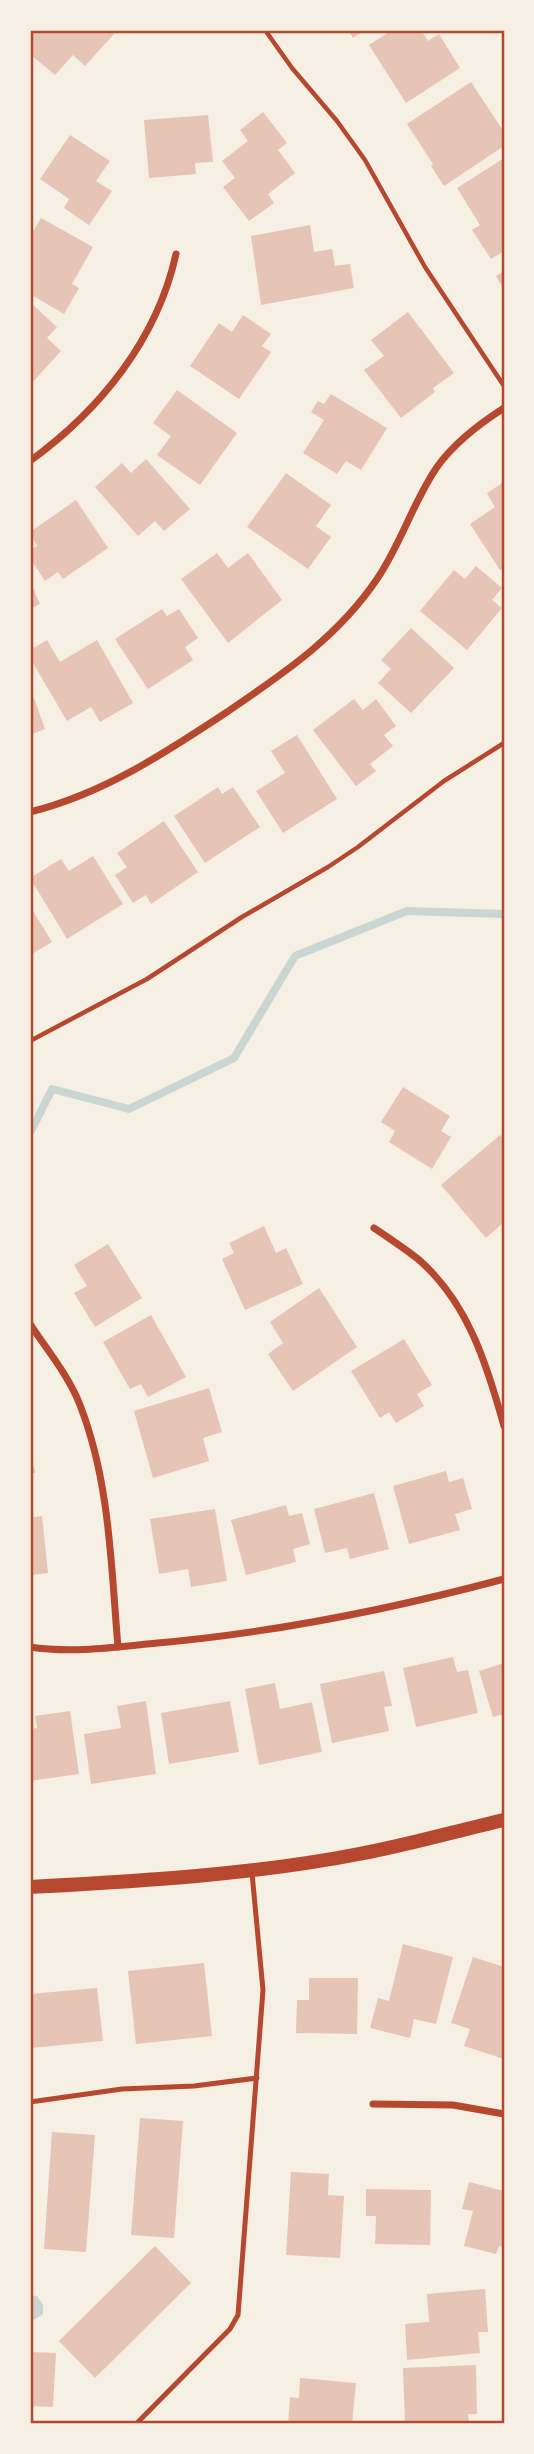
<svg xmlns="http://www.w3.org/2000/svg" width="534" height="2454" viewBox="0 0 534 2454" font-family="'Archivo Narrow',sans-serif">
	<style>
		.water { fill: #c9d6d2 }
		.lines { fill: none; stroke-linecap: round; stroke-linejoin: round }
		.stream { stroke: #c9d6d2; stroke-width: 8 }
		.building { fill: #e6c5b7 }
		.path { stroke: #b5482f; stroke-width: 4.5 }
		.service { stroke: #b5482f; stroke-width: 5 }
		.minor { stroke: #b5482f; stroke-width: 7 }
		.secondary { stroke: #b5482f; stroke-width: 14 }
		.neatline { fill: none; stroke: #b5482f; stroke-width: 2.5 }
	</style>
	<rect width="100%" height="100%" fill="#f6efe4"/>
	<!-- water -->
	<path class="water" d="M30,2295L37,2296L43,2305V2314L34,2320L30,2319Z"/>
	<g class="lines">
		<!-- stream -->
		<path class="stream" d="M30,1133L52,1089L129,1109L234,1058L295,956L407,911L504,914"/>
	</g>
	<!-- building -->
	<g class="building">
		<path d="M30,30H109L114,34L85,66L73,55L55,75L30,54Z"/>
		<path d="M348,30H365L353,38Z"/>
		<path d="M392,30H421L428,41L439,34L460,68L406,103L369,45Z"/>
		<path d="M471,82L504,132V146L444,186L431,166L433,164L407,124Z"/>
		<path d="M263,112L287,143L278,150L295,173L268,194L274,203L249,221L223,187L235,178L222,161L248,141L240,130Z"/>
		<path d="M208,115L213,162L195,163L196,174L149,178L144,120Z"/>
		<path d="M70,135L110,161L96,181L112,191L89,225L64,208L69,199L40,179Z"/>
		<path d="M504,158V251L491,259L472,230L480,225L457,188Z"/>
		<path d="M41,218L93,247L72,284L79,288L64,314L30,294V237Z"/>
		<path d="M310,225L314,252L332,249L335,266L350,264L354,288L261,305L251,236Z"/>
		<path d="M504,271V289L496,276Z"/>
		<path d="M33,305L57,327L47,338L61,351L30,385V308Z"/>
		<path d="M408,312L454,373L433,388L435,392L401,418L364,370L384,356L371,340Z"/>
		<path d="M243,315L271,334L262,346L271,352L239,399L190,366L219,323L232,332Z"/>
		<path d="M177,390L237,433L200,485L157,455L171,436L153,423Z"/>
		<path d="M331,394L387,428L361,470L346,461L337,474L303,453L324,420L311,412L318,401L324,404Z"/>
		<path d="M146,459L190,509L164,531L155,521L138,536L95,487L122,463L131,473Z"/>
		<path d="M286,473L331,505L316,526L331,537L308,569L247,527Z"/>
		<path d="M504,482V568L500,570L470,524L495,507L487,493Z"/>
		<path d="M76,500L108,548L63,579L58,572L45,581L30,558V551L37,546L30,532Z"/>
		<path d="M217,553L228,568L248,553L282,600L228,643L181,579Z"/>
		<path d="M476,566L502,588L492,600L502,608L467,650L420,611L454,570L465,579Z"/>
		<path d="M30,581L40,604L30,609Z"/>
		<path d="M162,609L167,616L179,609L198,638L185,647L193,660L148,689L115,639Z"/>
		<path d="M411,628L454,668L411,713L378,683L391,669L381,660Z"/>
		<path d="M47,640L60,662L97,640L133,703L100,722L91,707L67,721L30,658V650Z"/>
		<path d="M34,698L45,729L30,735V700Z"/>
		<path d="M354,699L363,710L376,699L396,726L384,735L393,746L370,764L376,771L356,786L313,730Z"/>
		<path d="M297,735L337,799L283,833L256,791L285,773L271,751Z"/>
		<path d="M218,787L222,794L233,787L260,827L205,863L174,816Z"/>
		<path d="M164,821L198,872L151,904L146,895L133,903L115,875L127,867L117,853Z"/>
		<path d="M93,856L123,904L67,939L30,878L61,859L69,871Z"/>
		<path d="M30,906L52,942L30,955Z"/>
		<path d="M403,1087L450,1116L441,1131L451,1137L432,1169L389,1142L395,1131L381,1122Z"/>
		<path d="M500,1135L504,1139V1222L486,1238L441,1185Z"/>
		<path d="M264,1226L276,1253L286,1248L303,1284L245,1310L222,1259L234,1253L229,1243Z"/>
		<path d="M108,1244L142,1298L95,1327L74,1293L87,1286L74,1265Z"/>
		<path d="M319,1288L357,1347L293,1391L268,1354L283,1343L270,1322Z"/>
		<path d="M151,1315L186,1377L148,1397L141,1384L130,1389L103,1342Z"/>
		<path d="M404,1339L432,1385L417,1394L424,1406L396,1423L389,1412L380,1418L351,1371Z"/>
		<path d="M209,1388L222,1432L203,1438L209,1461L153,1478L134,1411Z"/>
		<path d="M30,1459L36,1472L30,1475Z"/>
		<path d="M446,1471L449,1482L463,1478L472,1509L455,1514L460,1530L409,1544L393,1486Z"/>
		<path d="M374,1493L389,1549L350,1559L347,1548L325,1553L314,1509Z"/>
		<path d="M286,1505L289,1516L302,1513L310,1544L293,1549L296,1562L246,1575L231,1520Z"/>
		<path d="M215,1509L227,1581L191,1587L188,1569L159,1574L150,1519Z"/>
		<path d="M42,1516L48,1573L30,1575V1518Z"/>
		<path d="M453,1657L457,1672L468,1670L478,1713L416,1727L403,1668Z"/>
		<path d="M504,1663V1714L493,1717L479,1671Z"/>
		<path d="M384,1671L392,1706L384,1707L389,1731L332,1743L320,1684Z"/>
		<path d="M275,1683L280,1709L312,1702L322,1752L259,1765L245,1689Z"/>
		<path d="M146,1701L156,1774L91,1784L84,1734L121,1728L117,1706Z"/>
		<path d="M230,1701L239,1752L169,1764L161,1713Z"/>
		<path d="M70,1711L79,1774L30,1781V1729L37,1728L35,1716Z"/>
		<path d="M403,1944L453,1957L436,2024L414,2019L410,2038L370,2028L378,1998L389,2001Z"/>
		<path d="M473,1957L504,1967V2059L464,2046L470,2029L451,2023Z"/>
		<path d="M204,1963L212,2036L136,2044L128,1971Z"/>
		<path d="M309,1978H358L357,2034L296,2033L297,2000H309Z"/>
		<path d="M97,1988L103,2041L30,2048V1994Z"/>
		<path d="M140,2118L183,2121L174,2238L131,2235Z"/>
		<path d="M52,2132L95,2135L86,2252L44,2249Z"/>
		<path d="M291,2172L329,2174L328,2195L344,2196L340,2258L286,2255Z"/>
		<path d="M469,2182L504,2191V2247L499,2246L496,2254L464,2246L473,2211L462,2209Z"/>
		<path d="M366,2189L431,2190L430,2245L375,2244L376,2216H366Z"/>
		<path d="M155,2246L191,2283L95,2378L59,2341Z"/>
		<path d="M485,2289L488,2332H478L480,2353L407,2360L405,2324L429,2322L427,2294Z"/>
		<path d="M30,2352L56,2353L53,2407L30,2406Z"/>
		<path d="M476,2365L477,2414H468L469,2424H405L403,2368Z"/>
		<path d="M300,2378L356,2383L352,2424H288L290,2397L299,2398Z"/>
	</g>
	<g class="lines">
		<!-- path -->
		<g class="path">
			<path d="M265,30L292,68L337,121L365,160L425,267L504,386"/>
			<path d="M30,1041L147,979L242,917L328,867L358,847L444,781L504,743"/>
		</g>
		<!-- service -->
		<g class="service">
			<path d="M30,2102L122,2089L194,2086L257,2078"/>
			<path d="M136,2424L230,2329L238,2315L263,1990L252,1873"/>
		</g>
		<!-- minor -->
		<g class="minor">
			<path d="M30,461C100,410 157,340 176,254"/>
			<path d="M30,812C103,794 165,753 227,712C284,673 338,637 377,579C401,544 413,502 437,467C454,443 479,424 504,408"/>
			<path d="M374,1228C389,1238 404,1248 418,1259C468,1302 487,1365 504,1426"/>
			<path d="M30,1324C47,1350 69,1376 80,1405C110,1482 111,1566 118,1647"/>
			<path d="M30,1647C68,1653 109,1648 147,1644C267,1634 388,1610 504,1579"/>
			<path d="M373,2104L453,2105L504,2114"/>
		</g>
		<!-- secondary -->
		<path class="secondary" d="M30,1887C139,1881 251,1875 359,1854C408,1845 456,1831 504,1820"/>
	</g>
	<!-- border -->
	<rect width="534" height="2454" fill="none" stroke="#f6efe4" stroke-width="63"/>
	<rect x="32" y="32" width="471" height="2390" class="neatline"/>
</svg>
